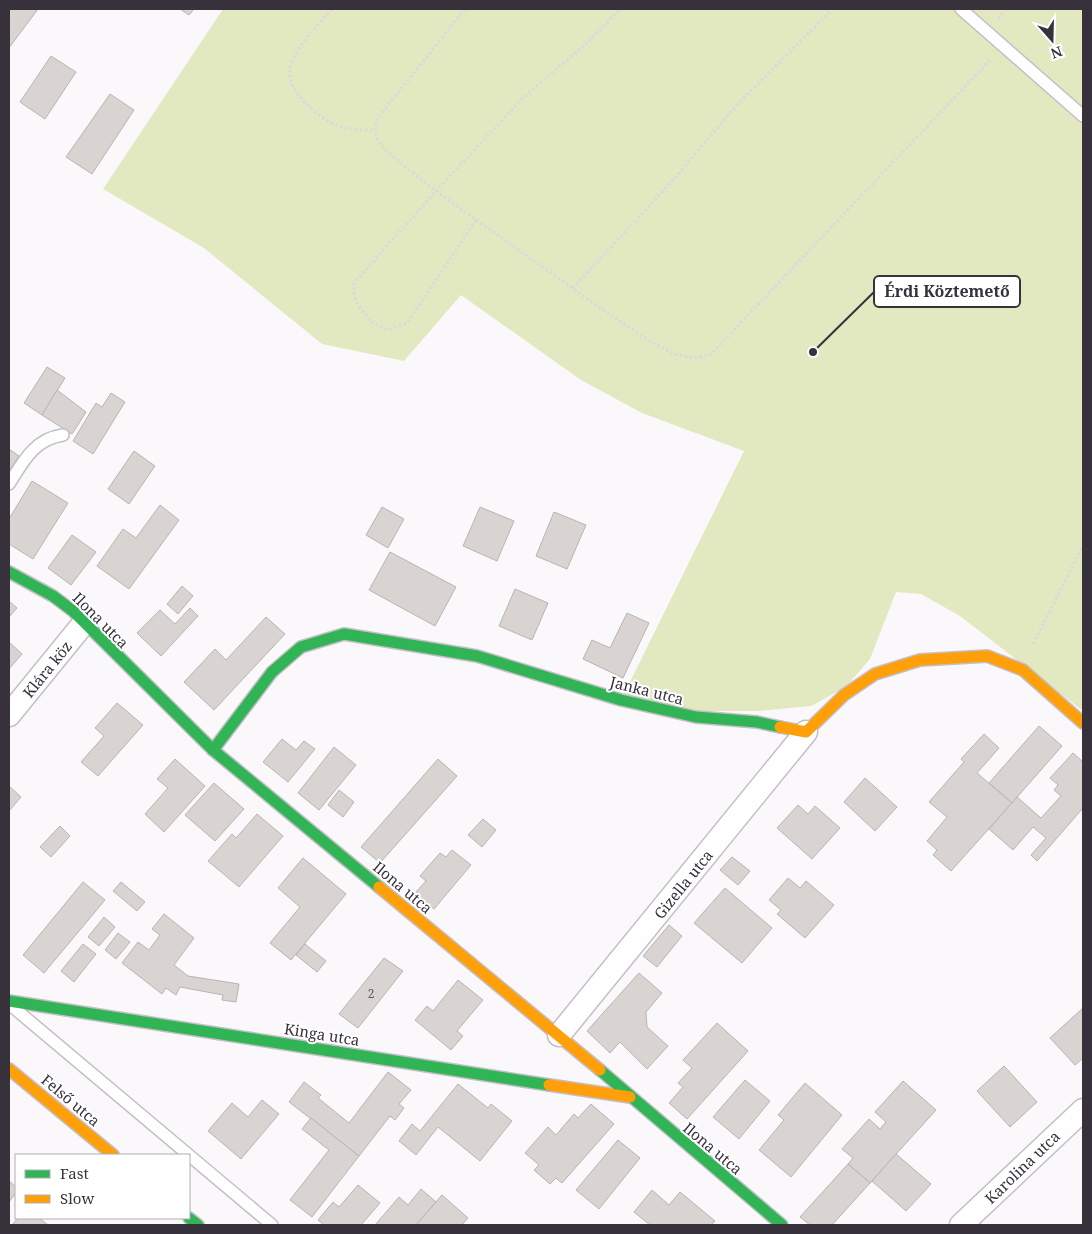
<svg xmlns="http://www.w3.org/2000/svg" width="1092" height="1234" viewBox="0 0 1092 1234" font-family="'Noto Serif',serif">
	<style>
		.green { fill: #e2e9c0 }
		.building { fill: #d9d4d1; stroke: #b9b4b1 }
		.lines { fill: none; stroke-linecap: round; stroke-linejoin: round }
		.lane-casing { stroke: #c3bfc5; stroke-width: 14 }
		.street-casing { stroke: #c3bfc5; stroke-width: 25 }
		.fast-casing { stroke: #c3bfc5; stroke-width: 14 }
		.slow-casing { stroke: #c3bfc5; stroke-width: 14 }
		.path { stroke: #dbd9db; stroke-width: 3; stroke-dasharray: 2.5 2.5; stroke-linecap: butt }
		.lane { stroke: #fefefe; stroke-width: 11 }
		.street { stroke: #fefefe; stroke-width: 22 }
		.fast { stroke: #30b455; stroke-width: 11 }
		.slow { stroke: #ff9f0a; stroke-width: 11 }
		.labels { text-anchor: middle; dominant-baseline: central; stroke-width: 4; stroke-linejoin: round; paint-order: stroke }
		.number-label { font-size: 12px; fill: #605a61 }
		.street-label { font-size: 15px; fill: #37313c; stroke: #fff }
		.leader { fill: none; stroke: #37313c; stroke-width: 2 }
		.callout-dot { fill: #37313c; stroke: #fff; stroke-width: 2 }
		.callout { fill: #fff; stroke: #37313c; stroke-width: 2 }
		.callout-label { font-size: 16px; text-anchor: middle; font-weight: bold; fill: #37313c }
	</style>
	<rect width="100%" height="100%" fill="#faf8fb"/>
	<!-- green -->
	<path class="green" d="M223,9H1083V711L960,616L921,594L896,592L870,659L846,687L811,706L759,711H697L624,694L744,451L642,413L581,380L461,295L404,361L322,344L204,248L103,189Z"/>
	<!-- building -->
	<g class="building">
		<path d="M9,9H38L9,48Z"/>
		<path d="M180,9H194L189,15Z"/>
		<path d="M51,56L76,72L45,119L20,102Z"/>
		<path d="M110,94L134,110L92,174L66,157Z"/>
		<path d="M47,367L65,378L42,415L24,403Z"/>
		<path d="M57,390L86,412L72,434L42,415Z"/>
		<path d="M111,393L125,402L93,454L73,441L96,403L102,407Z"/>
		<path d="M9,449L19,456L9,471Z"/>
		<path d="M134,451L155,466L129,504L108,489Z"/>
		<path d="M32,481L68,503L33,559L9,544V519Z"/>
		<path d="M160,505L179,520L129,589L97,566L123,529L136,538Z"/>
		<path d="M382,507L404,519L388,548L366,535Z"/>
		<path d="M480,507L514,521L497,561L463,546Z"/>
		<path d="M554,512L586,525L567,569L536,556Z"/>
		<path d="M72,535L96,552L71,585L48,568Z"/>
		<path d="M390,552L456,587L435,626L369,590Z"/>
		<path d="M182,586L193,596L178,614L167,604Z"/>
		<path d="M515,589L548,603L532,640L499,626Z"/>
		<path d="M9,601L17,608L9,617Z"/>
		<path d="M190,608L198,616L161,656L137,633L160,610L175,624Z"/>
		<path d="M627,613L649,623L623,678L583,659L592,640L610,648Z"/>
		<path d="M266,617L285,634L214,710L184,682L215,649L226,660Z"/>
		<path d="M9,642L22,654L9,669Z"/>
		<path d="M117,703L143,725L98,776L81,762L104,736L95,728Z"/>
		<path d="M1039,726L1062,746L1012,803L989,783Z"/>
		<path d="M984,734L999,748L977,773L1012,803L951,871L933,855L937,850L927,841L947,817L929,802L964,762L961,759Z"/>
		<path d="M282,739L296,750L304,741L315,749L288,782L263,762Z"/>
		<path d="M334,747L356,765L319,810L298,793Z"/>
		<path d="M1073,753L1083,762V808L1037,861L1031,855L1046,838L1033,827L1013,850L989,829L1017,797L1041,818L1061,796L1054,790L1058,785L1050,778Z"/>
		<path d="M175,759L205,786L164,832L145,814L168,788L157,779Z"/>
		<path d="M438,759L457,776L380,863L361,847Z"/>
		<path d="M865,778L897,807L875,831L844,802Z"/>
		<path d="M214,783L244,809L215,841L185,815Z"/>
		<path d="M9,786L21,797L9,811Z"/>
		<path d="M339,790L354,802L343,817L328,805Z"/>
		<path d="M798,805L808,814L815,806L840,828L812,859L777,828Z"/>
		<path d="M257,814L283,836L239,887L208,861L232,834L236,838Z"/>
		<path d="M483,819L496,830L482,847L468,835Z"/>
		<path d="M60,826L70,836L51,857L40,847Z"/>
		<path d="M452,850L471,865L434,909L415,893L426,881L420,876L440,853L446,857Z"/>
		<path d="M732,857L750,871L738,885L720,870Z"/>
		<path d="M303,858L346,894L291,960L270,943L300,907L278,888Z"/>
		<path d="M788,878L800,888L806,881L834,905L805,938L777,914L781,910L769,900Z"/>
		<path d="M83,882L105,900L44,973L23,955Z"/>
		<path d="M121,882L145,902L137,911L113,891Z"/>
		<path d="M725,888L772,928L742,963L694,923Z"/>
		<path d="M164,914L194,938L174,965L188,976L239,984L236,1002L222,1000L223,995L180,987L176,995L166,988L162,994L122,963L138,942L149,950L160,935L152,929Z"/>
		<path d="M104,917L115,927L99,946L88,937Z"/>
		<path d="M669,925L682,936L657,967L643,956Z"/>
		<path d="M118,933L130,942L116,959L105,950Z"/>
		<path d="M83,944L96,954L74,982L61,971Z"/>
		<path d="M305,944L326,961L317,972L296,955Z"/>
		<path d="M384,958L403,971L358,1028L339,1014Z"/>
		<path d="M639,973L662,993L646,1012L647,1027L668,1046L647,1069L620,1042L610,1053L587,1031Z"/>
		<path d="M458,980L483,1000L457,1031L463,1036L451,1050L415,1020L427,1006L433,1011Z"/>
		<path d="M1083,1008V1058L1075,1065L1050,1038Z"/>
		<path d="M717,1023L748,1051L687,1119L669,1103L683,1087L678,1083L692,1068L683,1060Z"/>
		<path d="M1004,1066L1037,1102L1010,1127L977,1091Z"/>
		<path d="M388,1072L411,1090L399,1104L404,1108L395,1120L390,1116L359,1156L289,1102L304,1082L321,1095L318,1098L349,1123Z"/>
		<path d="M745,1080L770,1101L739,1139L713,1117Z"/>
		<path d="M903,1081L936,1110L870,1183L848,1164L853,1158L842,1149L869,1119L880,1129L886,1122L875,1112Z"/>
		<path d="M805,1083L842,1115L791,1177L759,1150L784,1120L778,1115Z"/>
		<path d="M458,1084L488,1108L491,1104L512,1121L480,1161L438,1127L416,1155L399,1141L412,1124L420,1131Z"/>
		<path d="M262,1100L279,1114L241,1159L208,1131L232,1103L248,1117Z"/>
		<path d="M591,1104L614,1124L562,1183L556,1178L550,1184L534,1170L539,1165L525,1153L548,1127L556,1135L574,1114L578,1118Z"/>
		<path d="M311,1118L359,1156L312,1217L290,1200L329,1150L302,1129Z"/>
		<path d="M618,1140L640,1158L599,1209L576,1190Z"/>
		<path d="M896,1154L931,1184L906,1211L872,1181Z"/>
		<path d="M848,1164L870,1183L832,1225H810L800,1217Z"/>
		<path d="M9,1181L16,1187V1193L9,1202Z"/>
		<path d="M358,1185L380,1203L361,1225H324L318,1220L333,1202L339,1207Z"/>
		<path d="M421,1189L436,1202L416,1225H375L399,1197L408,1205Z"/>
		<path d="M652,1190L669,1205L680,1192L715,1221L711,1225H650L634,1212Z"/>
		<path d="M442,1195L468,1218L462,1225H416Z"/>
		<path d="M18,1218H39L48,1225H12Z"/>
	</g>
	<g class="lines">
		<!-- lane casing -->
		<g class="lane-casing">
			<g id="lane">
				<path d="M961,9L1083,116"/>
				<path d="M9,484C23,462 34,439 63,435"/>
				<path d="M14,1008L272,1225"/>
			</g>
		</g>
		<!-- street casing -->
		<g class="street-casing">
			<g id="street">
				<path d="M9,715L84,623"/>
				<path d="M559,1035L806,732"/>
				<path d="M961,1225L1083,1110"/>
			</g>
		</g>
		<!-- fast casing -->
		<g class="fast-casing">
			<g id="fast">
				<path d="M9,572L53,596L73,611L213,750L379,887"/>
				<path d="M213,750L272,672L301,647L344,634L477,656L621,700L696,717L757,722L780,727"/>
				<path d="M9,1001L549,1085"/>
				<path d="M600,1070L782,1225"/>
				<path d="M189,1218L198,1225"/>
			</g>
		</g>
		<!-- slow casing -->
		<g class="slow-casing">
			<g id="slow">
				<path d="M780,727L806,732L844,695L875,674L920,660L987,656L1023,670L1083,723"/>
				<path d="M379,887L600,1070"/>
				<path d="M9,1069L113,1155"/>
				<path d="M549,1085L630,1097"/>
			</g>
		</g>
		<!-- path -->
		<g class="path">
			<path d="M332,9C318,26 294,47 290,69C285,90 319,119 337,125C349,130 362,130 375,130"/>
			<path d="M465,9L377,119L375,130L378,141L387,152L436,191L586,298L648,340L673,354L693,358L710,355L992,58"/>
			<path d="M999,19L1005,9"/>
			<path d="M476,220L407,323L388,330L373,323L359,307L354,295V283L436,191L524,97L587,43L620,9"/>
			<path d="M573,288L675,178L736,106L833,9"/>
			<path d="M1033,644L1083,546"/>
		</g>
		<!-- lane -->
		<use href="#lane" class="lane"/>
		<!-- street -->
		<use href="#street" class="street"/>
		<!-- fast -->
		<use href="#fast" class="fast"/>
		<!-- slow -->
		<use href="#slow" class="slow"/>
	</g>
	<g class="labels">
		<!-- number labels -->
		<g class="number-label">
			<text x="371" y="993">2</text>
		</g>
		<!-- street labels -->
		<g class="street-label">
			<text transform="translate(101 620) rotate(45)">Ilona utca</text>
			<text transform="translate(47 669) rotate(-51)">Klára köz</text>
			<text transform="translate(647 690) rotate(14)">Janka utca</text>
			<text transform="translate(683 884) rotate(-51)">Gizella utca</text>
			<text transform="translate(403 887) rotate(40)">Ilona utca</text>
			<text transform="translate(322 1034) rotate(9)">Kinga utca</text>
			<text transform="translate(71 1100) rotate(40)">Felső utca</text>
			<text transform="translate(713 1148) rotate(40)">Ilona utca</text>
			<text transform="translate(1022 1167) rotate(-44)">Karolina utca</text>
		</g>
	</g>
	<!-- callouts -->
	<path class="leader" d="M813 352L874 292"/>
	<circle class="callout-dot" cx="813" cy="352" r="5"/>
	<rect class="callout" x="874" y="276" width="146" height="31" rx="5"/>
	<g class="callout-label">
		<text x="947" y="297">Érdi Köztemető</text>
	</g>
	<!-- border -->
	<rect width="1092" height="1234" fill="none" stroke="#37313c" stroke-width="20"/>
	<!-- legend -->
	<rect x="15" y="1154" width="175" height="65" fill="#ffffff" stroke="#afadb1"/>
	<rect x="25" y="1170" width="25" height="8" fill="#30b455" stroke="#afadb1"/>
	<text x="60" y="1179" font-size="15" fill="#37313c">Fast</text>
	<rect x="25" y="1195" width="25" height="8" fill="#ff9f0a" stroke="#afadb1"/>
	<text x="60" y="1204" font-size="15" fill="#37313c">Slow</text>
	<!-- north arrow -->
	<g transform="translate(1052 40) rotate(160)" stroke="#ffffff" stroke-width="4" paint-order="stroke">
	<path d="M0-4L9 19L0 12L-9 19Z" fill="#37313c"/>
	<text y="-8" font-size="14" font-weight="bold" text-anchor="middle" fill="#37313c">N</text>
	</g>
</svg>
